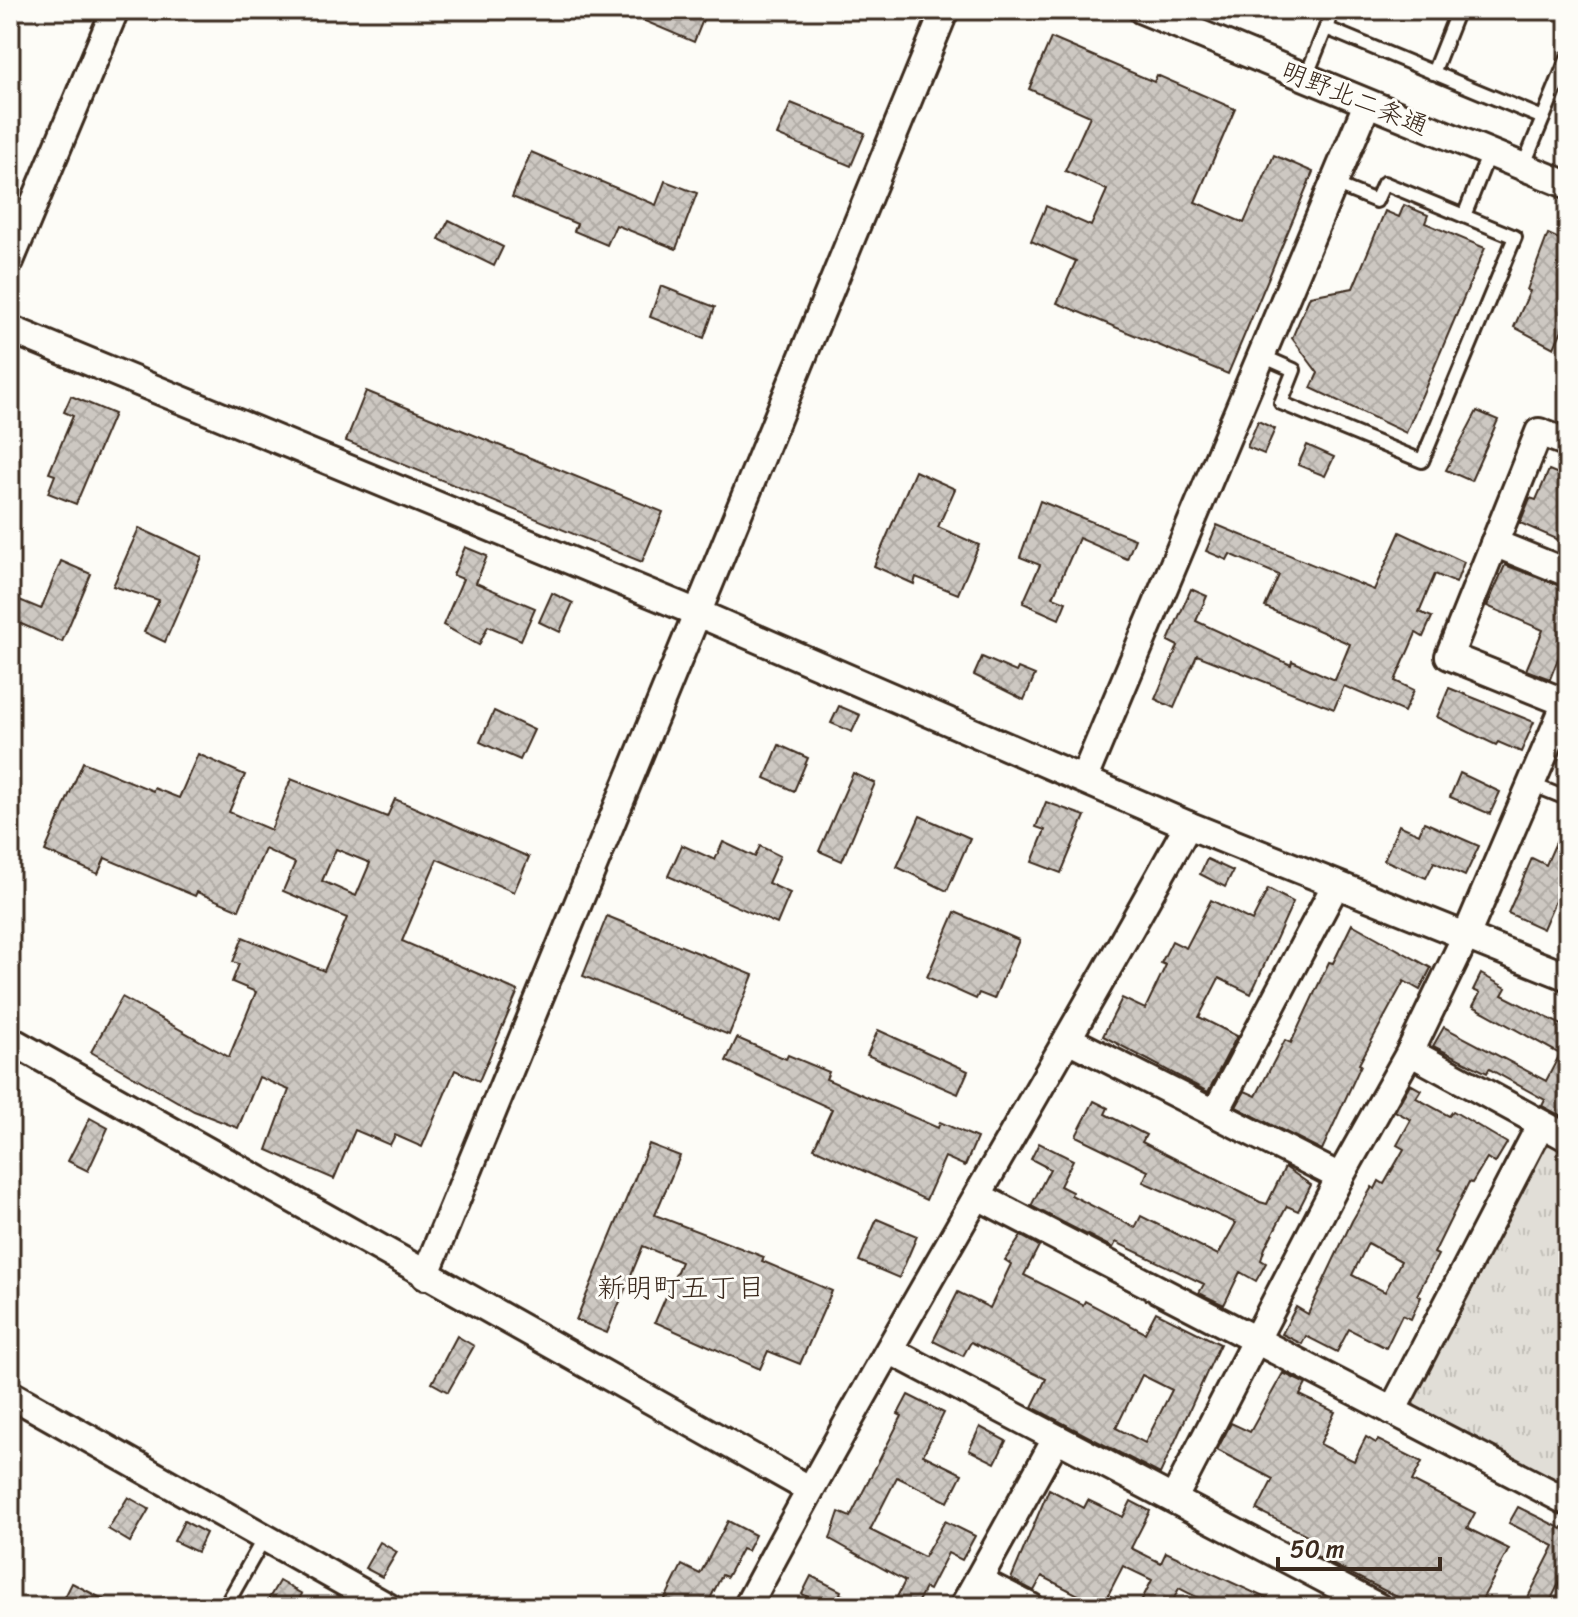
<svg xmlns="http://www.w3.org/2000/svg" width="1578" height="1617" viewBox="0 0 1578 1617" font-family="Sriracha,'Klee One',sans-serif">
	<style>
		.park { fill: url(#park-tufts); stroke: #8e847a; stroke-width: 2 }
		.building { fill: url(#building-cross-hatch); stroke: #3b2a1e; stroke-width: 2; fill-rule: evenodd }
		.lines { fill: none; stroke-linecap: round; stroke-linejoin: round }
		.service-casing { stroke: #3b2a1e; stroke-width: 18 }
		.minor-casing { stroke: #3b2a1e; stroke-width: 32 }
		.service { stroke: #fdfcf7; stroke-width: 12 }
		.minor { stroke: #fdfcf7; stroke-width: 26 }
		.labels { text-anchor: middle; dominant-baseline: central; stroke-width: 6; stroke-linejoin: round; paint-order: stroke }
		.street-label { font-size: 26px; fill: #3b2a1e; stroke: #fdfcf7 }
		.neighbourhood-label { font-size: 28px; fill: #3b2a1e; stroke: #fdfcf7 }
	</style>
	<defs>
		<pattern id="park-tufts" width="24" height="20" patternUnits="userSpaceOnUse" patternTransform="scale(2)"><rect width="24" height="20" fill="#e1ded7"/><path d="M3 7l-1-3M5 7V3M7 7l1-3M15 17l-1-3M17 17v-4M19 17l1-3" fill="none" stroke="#c2bfb8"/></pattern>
		<pattern id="building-cross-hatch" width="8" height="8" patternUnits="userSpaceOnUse" patternTransform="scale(2)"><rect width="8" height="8" fill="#cdc8c2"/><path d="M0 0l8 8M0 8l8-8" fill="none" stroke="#b1aca6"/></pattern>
	</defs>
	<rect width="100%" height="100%" fill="#fdfcf7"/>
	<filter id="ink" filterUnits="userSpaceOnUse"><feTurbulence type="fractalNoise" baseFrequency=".0125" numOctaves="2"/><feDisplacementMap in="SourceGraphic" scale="16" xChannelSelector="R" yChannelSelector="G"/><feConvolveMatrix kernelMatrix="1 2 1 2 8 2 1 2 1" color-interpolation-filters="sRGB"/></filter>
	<g filter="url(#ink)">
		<!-- park -->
		<path class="park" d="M1553,1143L1568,1151V1490L1419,1412L1410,1398L1542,1148Z"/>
		<!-- building -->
		<g class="building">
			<path d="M619,10H707L694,42Z"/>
			<path d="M1051,38L1154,82L1157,75L1235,109L1195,202L1244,223L1274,155L1313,172L1228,374L1057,303L1076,261L1031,241L1046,206L1091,226L1107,190L1065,171L1090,116L1029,89Z"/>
			<path d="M791,103L865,133L851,166L777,135Z"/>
			<path d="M531,152L656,205L665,181L697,193L676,249L616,225L607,245L574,231L577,224L512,197Z"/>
			<path d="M1404,205L1428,215L1425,223L1485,248L1406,433L1311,388L1318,373L1292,338L1310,296L1353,288L1385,211L1399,217Z"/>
			<path d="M449,220L503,247L494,266L439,239Z"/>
			<path d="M1548,234L1568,243V316L1554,348L1514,327L1530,291L1527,290Z"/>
			<path d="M661,286L715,307L704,338L650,317Z"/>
			<path d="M366,391L663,512L642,562L346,441Z"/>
			<path d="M71,396L114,414L76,504L48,493L55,475L49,473L73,416L64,412Z"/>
			<path d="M1477,411L1498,420L1471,481L1446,470Z"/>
			<path d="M1258,421L1275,429L1264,454L1247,447Z"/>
			<path d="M1307,445L1334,457L1325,476L1298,465Z"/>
			<path d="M1549,470L1568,478V556L1562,553L1566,543L1520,523L1530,498L1536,500Z"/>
			<path d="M915,471L955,489L938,527L979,545L958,594L916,577L914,584L874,566Z"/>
			<path d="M1040,501L1135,539L1127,559L1079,538L1053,597L1066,602L1059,619L1023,603L1040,565L1020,557Z"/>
			<path d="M1217,525L1374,590L1400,532L1464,562L1456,583L1435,574L1419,612L1432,617L1423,637L1416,633L1395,681L1414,690L1404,712L1344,686L1334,709L1197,655L1174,708L1155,699L1178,646L1168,641L1191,589L1207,596L1196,621L1291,665L1292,661L1335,680L1350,644L1265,607L1279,575L1230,554L1227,560L1206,551Z"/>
			<path d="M139,528L202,557L165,642L144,632L159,600L113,586Z"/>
			<path d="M465,547L487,556L476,583L535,608L521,640L488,626L479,645L443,625L463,579L453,575Z"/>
			<path d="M61,561L91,574L62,642L10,619V596L41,609Z"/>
			<path d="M1505,565L1568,589V633L1550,679L1526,670L1543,630L1487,606Z"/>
			<path d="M552,593L573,603L560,632L539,622Z"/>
			<path d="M982,657L1016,672L1018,668L1035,675L1024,700L974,675Z"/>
			<path d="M1449,688L1534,722L1521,752L1498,742L1496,745L1437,717Z"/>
			<path d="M839,706L860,715L852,732L831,723Z"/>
			<path d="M494,711L534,730L520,760L480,742Z"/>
			<path d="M779,745L808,758L794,791L765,778Z"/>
			<path d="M198,754L245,775L229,812L271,830L291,779L387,817L395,799L529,857L514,892L437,859L402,941L518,991L479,1081L455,1070L422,1147L395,1135L390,1145L355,1130L334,1179L267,1150L289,1090L259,1077L238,1128L194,1111L91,1052L122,997L229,1057L256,992L232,982L239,964L233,962L243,937L324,971L347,918L283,891L295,863L265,849L239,910L197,892L195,896L105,858L98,874L45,851L83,762L153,791L154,788L179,798ZM336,849L370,863L356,896L322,881Z"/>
			<path d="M853,773L875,783L842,861L819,851Z"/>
			<path d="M1460,773L1500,792L1490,814L1450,797Z"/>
			<path d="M1046,802L1085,816L1061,873L1032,862L1045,830L1036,827Z"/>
			<path d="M1568,815V871L1543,929L1508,913L1532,858L1546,865Z"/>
			<path d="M920,816L970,838L947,891L897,867Z"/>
			<path d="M1424,822L1479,846L1465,876L1434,862L1426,878L1384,860L1399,825L1419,834Z"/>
			<path d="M723,842L755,857L760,846L780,856L768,883L790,893L777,924L668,876L682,845L715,860Z"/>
			<path d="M1207,859L1233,871L1225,887L1200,874Z"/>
			<path d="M1268,889L1293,902L1251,994L1219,978L1199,1017L1237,1036L1208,1092L1103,1036L1122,998L1145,1009L1166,965L1161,963L1172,941L1186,948L1211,900L1252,921Z"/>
			<path d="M955,912L1019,940L994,999L979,993L976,999L927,977Z"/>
			<path d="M607,916L753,975L729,1035L583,976Z"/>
			<path d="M1352,924L1431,968L1420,990L1404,981L1359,1064L1361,1065L1322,1150L1236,1107L1245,1091L1256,1096L1285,1040L1291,1043L1329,962L1333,963Z"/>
			<path d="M1481,974L1506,988L1502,995L1568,1028V1107L1563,1117L1542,1106L1545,1100L1489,1069L1487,1073L1433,1046L1444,1027L1546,1081L1560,1054L1473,1006L1480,993L1473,990Z"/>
			<path d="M878,1030L968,1071L958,1094L867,1055Z"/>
			<path d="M737,1038L786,1059L788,1055L829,1072L826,1079L938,1128L940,1122L977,1138L965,1166L945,1157L926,1200L814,1148L832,1109L726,1061Z"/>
			<path d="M1410,1084L1421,1090L1416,1098L1449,1116L1453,1111L1507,1143L1495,1163L1487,1158L1472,1183L1469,1182L1434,1253L1438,1255L1417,1295L1421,1297L1411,1319L1402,1315L1386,1348L1349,1329L1337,1352L1306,1336L1302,1344L1282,1334L1296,1307L1308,1314L1352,1221L1372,1187L1375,1189L1379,1181L1384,1184L1404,1149L1397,1145L1411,1120L1395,1111ZM1368,1243L1401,1261L1385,1292L1352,1275Z"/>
			<path d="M1094,1101L1108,1108L1105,1114L1146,1135L1142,1142L1260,1202L1267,1204L1285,1167L1311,1185L1298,1211L1287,1206L1265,1248L1261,1260L1266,1263L1256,1281L1240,1272L1224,1305L1199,1293L1204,1284L1116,1242L1113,1248L1031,1206L1050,1169L1031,1159L1039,1143L1073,1160L1060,1186L1072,1192L1071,1195L1135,1228L1141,1216L1218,1255L1236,1223L1143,1182L1148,1171L1076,1136Z"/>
			<path d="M90,1118L108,1128L88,1171L68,1161Z"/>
			<path d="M649,1144L680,1156L655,1215L764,1257L762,1261L832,1291L800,1364L768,1351L760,1369L655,1322L681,1262L643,1246L607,1333L576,1320Z"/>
			<path d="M877,1219L917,1236L899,1278L859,1261Z"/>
			<path d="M1021,1236L1039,1246L1024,1275L1083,1305L1085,1301L1145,1333L1156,1312L1220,1344L1160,1474L1032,1407L1046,1379L971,1342L963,1356L933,1341L958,1292L990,1308L1011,1264L1005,1260ZM1142,1375L1172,1390L1145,1443L1116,1428Z"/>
			<path d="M457,1336L474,1346L448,1392L432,1383Z"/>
			<path d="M1283,1373L1306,1384L1300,1395L1335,1412L1320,1444L1354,1461L1366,1437L1376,1443L1378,1440L1422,1462L1412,1481L1475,1513L1467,1528L1509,1549L1478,1607H1417L1304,1550L1311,1537L1257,1510L1273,1479L1217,1450L1231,1423L1250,1432Z"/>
			<path d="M908,1395L944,1413L923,1455L962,1474L948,1502L897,1477L870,1530L924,1557L945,1521L975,1536L962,1560L948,1553L929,1590L925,1588L915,1607H892L905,1581L830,1539L839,1512L850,1517L902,1416L898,1414Z"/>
			<path d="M980,1427L1006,1441L995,1463L969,1450Z"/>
			<path d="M1049,1489L1084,1508L1088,1500L1123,1517L1131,1501L1150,1511L1131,1548L1161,1563L1166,1552L1285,1607H1216L1179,1588L1170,1607H1138L1152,1580L1123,1566L1108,1595L1132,1607H1084L1088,1600L1042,1576L1034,1591L1011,1579Z"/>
			<path d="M128,1497L149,1509L130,1542L108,1529Z"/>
			<path d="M1518,1507L1562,1529L1568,1518V1566L1547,1607H1523L1554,1546L1509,1523Z"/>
			<path d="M184,1521L206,1533L197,1552L174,1541Z"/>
			<path d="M728,1521L755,1535L747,1551L742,1549L727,1577L722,1575L706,1607H661L682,1565L700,1574Z"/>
			<path d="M380,1542L397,1552L382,1577L365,1568Z"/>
			<path d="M811,1576L841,1591L840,1594L866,1607H827L802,1594Z"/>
			<path d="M279,1581L302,1594L295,1607H264Z"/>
			<path d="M72,1583L118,1607H60Z"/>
		</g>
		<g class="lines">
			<!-- service casing -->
			<g class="service-casing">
				<g id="service">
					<path d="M1326,28L1543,118"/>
					<path d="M1433,73L1458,10"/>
					<path d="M1306,77L1333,10"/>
					<path d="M1523,167L1568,57"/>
					<path d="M1334,184L1376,201L1384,183L1464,216"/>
					<path d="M1262,356L1294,370L1281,403L1422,461L1515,237L1464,216L1489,153"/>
					<path d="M1531,784L1568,799"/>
					<path d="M225,1607L264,1538"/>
				</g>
			</g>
			<!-- minor casing -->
			<g class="minor-casing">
				<g id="minor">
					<path d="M1142,10L1568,185"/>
					<path d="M10,261L115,10"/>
					<path d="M10,329L700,614L1188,825L1568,977"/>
					<path d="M1494,543L1568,573"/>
					<path d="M1566,703L1449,656L1539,432L1568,443"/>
					<path d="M1084,778L1367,104"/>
					<path d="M10,1040L809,1489"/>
					<path d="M1070,1040L1340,1177"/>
					<path d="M1410,1052L1568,1138"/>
					<path d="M1215,1113L1335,886"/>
					<path d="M980,1197L1568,1502"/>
					<path d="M425,1276L945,10"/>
					<path d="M891,1351L1378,1607"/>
					<path d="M10,1394L388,1607"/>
					<path d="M1392,1411L1541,1124"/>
					<path d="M1174,1498L1340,1177L1410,1052L1466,936L1568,698"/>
					<path d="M978,1580L1031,1607"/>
					<path d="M747,1607C887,1343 1044,1087 1188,825"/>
					<path d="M963,1607L1056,1439"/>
				</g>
			</g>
			<!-- service -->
			<use href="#service" class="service"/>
			<!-- minor -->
			<use href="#minor" class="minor"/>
		</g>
	</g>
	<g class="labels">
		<!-- street labels -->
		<g class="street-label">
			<text transform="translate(1355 98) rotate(22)">明野北二条通</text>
		</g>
		<!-- neighbourhood labels -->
		<g class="neighbourhood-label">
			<text x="681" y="1287">新明町五丁目</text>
		</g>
	</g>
	<!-- margin -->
	<rect width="1578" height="1617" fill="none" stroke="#fdfcf7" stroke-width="40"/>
	<rect x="20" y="20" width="1538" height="1577" fill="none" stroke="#3b2a1e" stroke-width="3" filter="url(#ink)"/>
	<!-- scale -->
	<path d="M1278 1557v12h162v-12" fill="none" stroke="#3b2a1e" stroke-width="4"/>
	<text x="1290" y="1557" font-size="24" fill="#3b2a1e" stroke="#fdfcf7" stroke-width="6" paint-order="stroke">50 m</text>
</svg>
